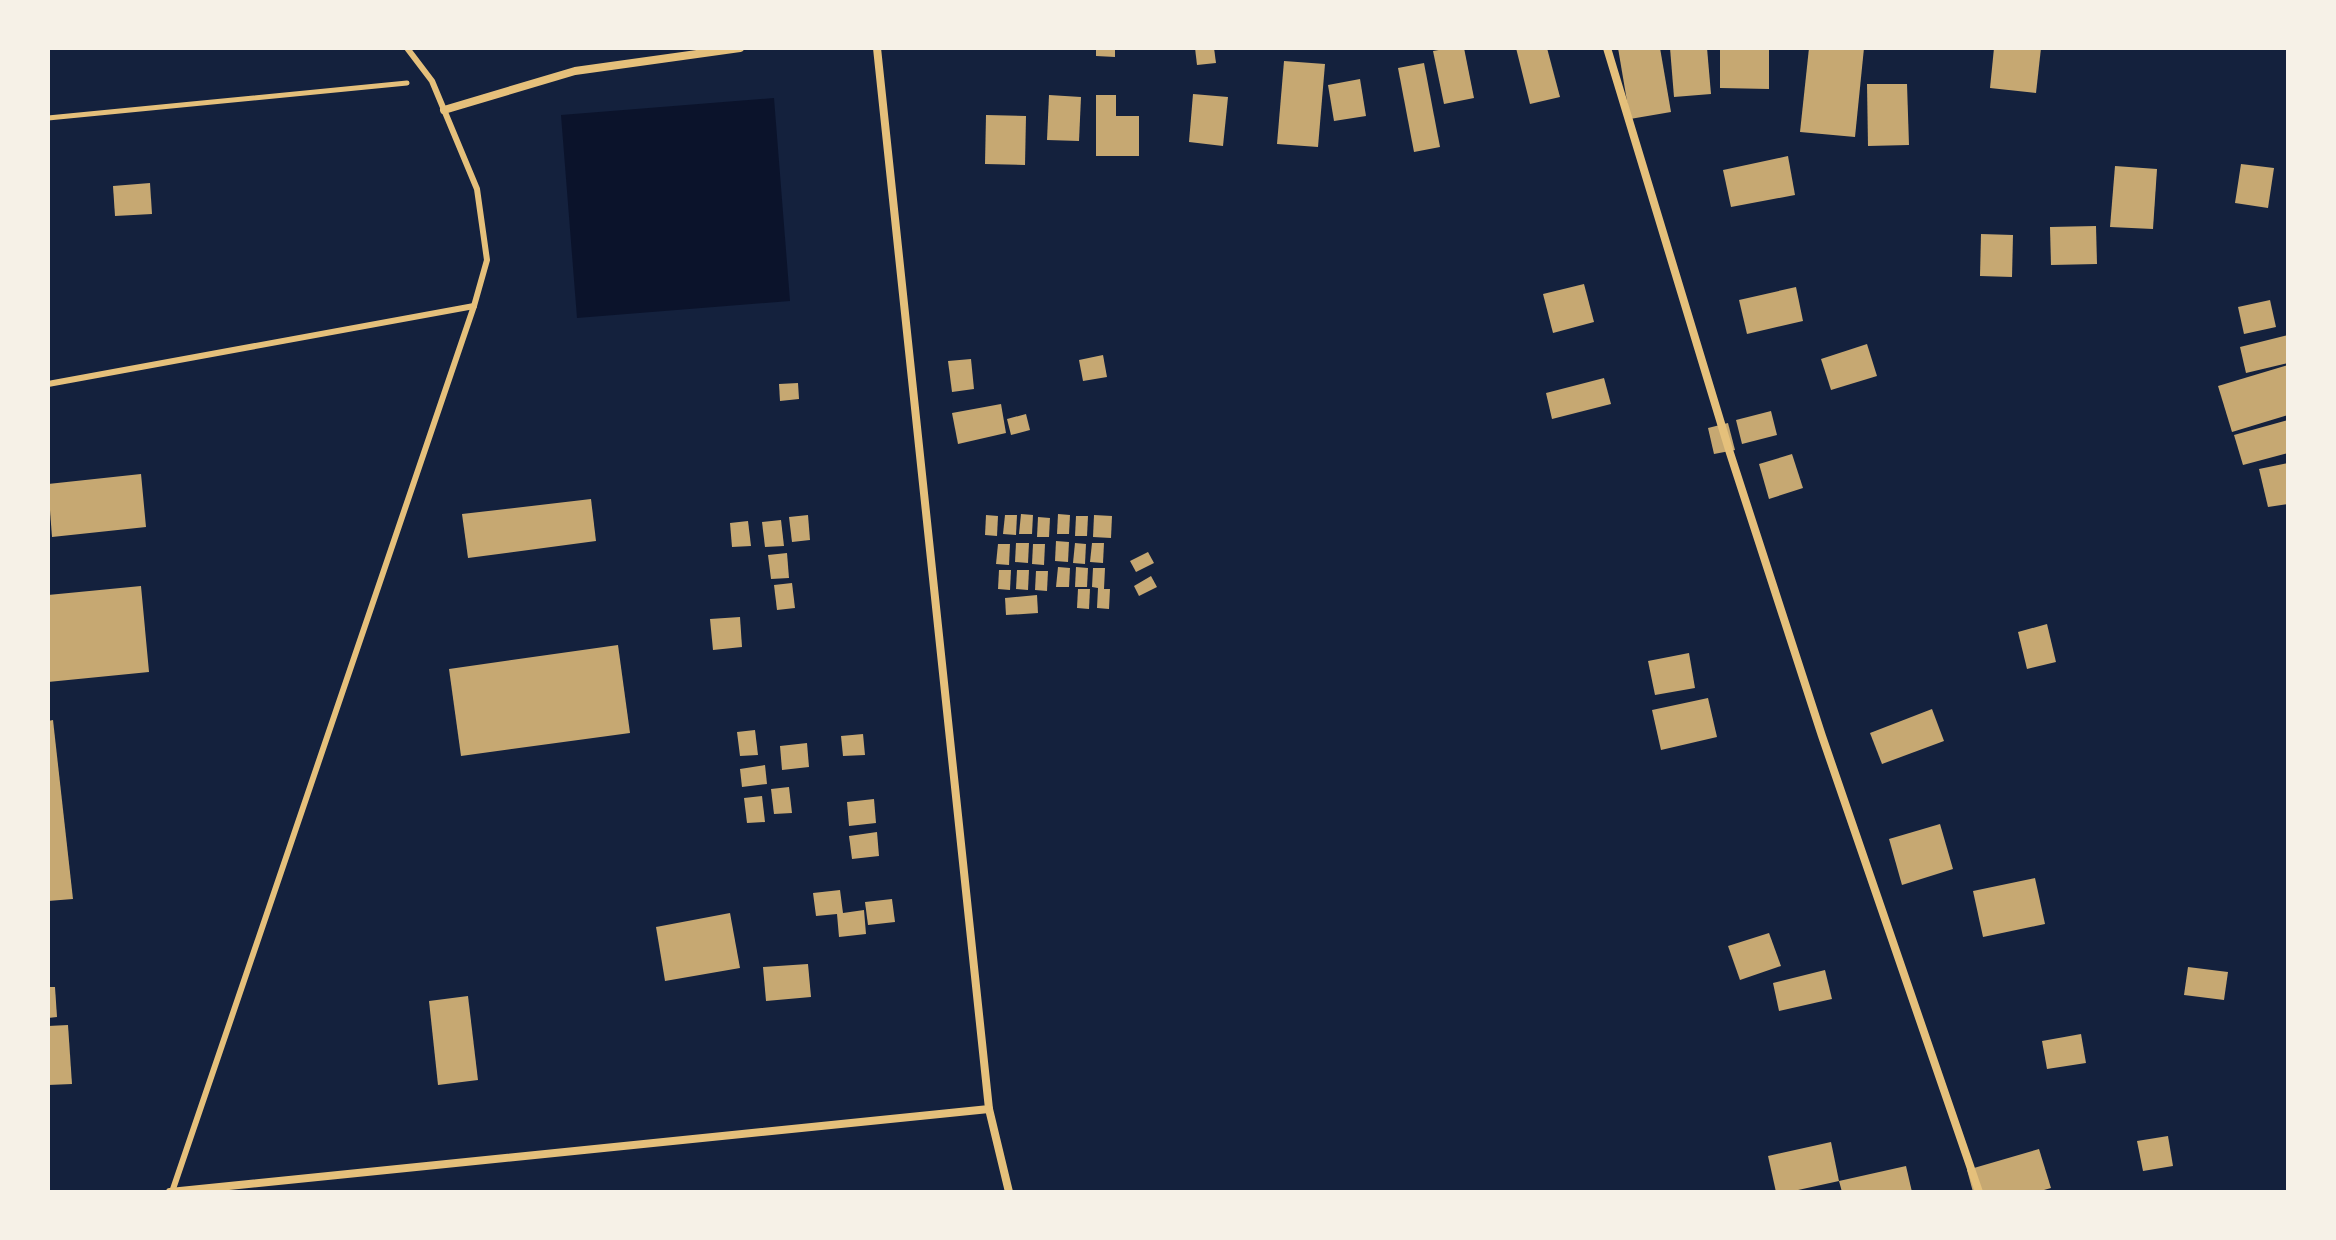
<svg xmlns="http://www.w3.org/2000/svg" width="2336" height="1240" viewBox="0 0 2336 1240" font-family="Rubik,sans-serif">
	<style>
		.water { fill: #0b132b }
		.building { fill: #c6a872 }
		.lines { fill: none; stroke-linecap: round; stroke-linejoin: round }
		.path { stroke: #e5c07b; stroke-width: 5 }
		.service { stroke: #e5c07b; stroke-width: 6 }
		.minor { stroke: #e5c07b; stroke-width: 8 }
	</style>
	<rect width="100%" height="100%" fill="#14213d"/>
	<!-- water -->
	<path class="water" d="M774,98L790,301L577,318L561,115Z"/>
	<!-- building -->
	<g class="building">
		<path d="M1096,48H1115V57L1096,56Z"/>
		<path d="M1195,48H1214L1216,63L1197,65Z"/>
		<path d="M1450,48H1464L1474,98L1444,104L1433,51Z"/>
		<path d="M1516,48H1547L1560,97L1530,104Z"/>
		<path d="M1618,48H1660L1671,112L1630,119Z"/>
		<path d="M1670,48H1707L1711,94L1674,97Z"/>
		<path d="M1720,48H1769V89L1720,88Z"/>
		<path d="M1809,48H1864L1855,137L1800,132Z"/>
		<path d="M1994,48H2041L2036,93L1990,88Z"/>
		<path d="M1284,61L1325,64L1318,147L1277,144Z"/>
		<path d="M1424,63L1440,147L1414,152L1398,68Z"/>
		<path d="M1360,79L1366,116L1334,121L1328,85Z"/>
		<path d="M1867,84H1907L1909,145L1868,146Z"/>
		<path d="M1193,94L1228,97L1223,146L1189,142Z"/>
		<path d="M1049,95L1081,97L1079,141L1047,140Z"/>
		<path d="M1096,95H1116V116H1139V156H1096Z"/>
		<path d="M986,115L1026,116L1025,165L985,164Z"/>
		<path d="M1788,156L1795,195L1731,207L1723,170Z"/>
		<path d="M2241,164L2274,168L2268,208L2235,203Z"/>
		<path d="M2115,166L2157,169L2153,229L2110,227Z"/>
		<path d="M150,183L152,214L115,216L113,186Z"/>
		<path d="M2096,226L2097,264L2051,265L2050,227Z"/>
		<path d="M1981,234L2013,235L2012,277L1980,276Z"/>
		<path d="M1584,284L1594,322L1553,333L1543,294Z"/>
		<path d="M1796,287L1803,321L1747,334L1739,300Z"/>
		<path d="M2270,300L2276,327L2244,334L2238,307Z"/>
		<path d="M2288,335V363L2246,373L2240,347Z"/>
		<path d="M1867,344L1877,376L1831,390L1821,359Z"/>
		<path d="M1103,355L1107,377L1083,381L1079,360Z"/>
		<path d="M971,359L974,389L952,392L948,361Z"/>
		<path d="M2288,365V415L2232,432L2218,386Z"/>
		<path d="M1604,378L1611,404L1552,419L1546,393Z"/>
		<path d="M798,383L799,399L780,401L779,384Z"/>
		<path d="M1001,404L1006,433L958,444L952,413Z"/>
		<path d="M1771,411L1777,435L1742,444L1736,420Z"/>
		<path d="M1026,414L1030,430L1011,435L1007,419Z"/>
		<path d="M2288,420V453L2243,465L2234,435Z"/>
		<path d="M1728,423L1735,450L1714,454L1708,428Z"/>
		<path d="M1792,454L1803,488L1769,499L1759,464Z"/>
		<path d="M2288,463V504L2268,507L2259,469Z"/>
		<path d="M141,474L146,527L52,537L48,484Z"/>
		<path d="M591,499L596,541L468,558L462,514Z"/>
		<path d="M1021,514L1033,515L1032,534H1019Z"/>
		<path d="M1058,514L1070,515L1069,534H1057Z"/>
		<path d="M808,515L810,540L792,542L789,517Z"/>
		<path d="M986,515L998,516L997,536L985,535Z"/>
		<path d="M1005,515H1017L1016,535L1003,534Z"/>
		<path d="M1094,515L1112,516L1111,538L1093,537Z"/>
		<path d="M1076,516H1088L1087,536H1075Z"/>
		<path d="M1038,517L1050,518L1049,537H1037Z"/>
		<path d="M781,520L784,546L765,547L762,522Z"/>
		<path d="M748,521L751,546L732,547L730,523Z"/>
		<path d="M1056,541L1069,542L1068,562L1055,561Z"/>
		<path d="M1016,543H1029L1028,563L1015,562Z"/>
		<path d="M1075,543L1086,544L1085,564L1073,563Z"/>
		<path d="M1092,543H1104L1103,563L1090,562Z"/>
		<path d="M998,544H1010L1009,565L996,564Z"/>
		<path d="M1033,544H1045L1044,565L1032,564Z"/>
		<path d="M1148,552L1154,563L1136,572L1130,561Z"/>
		<path d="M787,553L789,578L771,579L768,555Z"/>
		<path d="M1058,567L1070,568L1069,587H1056Z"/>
		<path d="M1076,567L1088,568L1087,587H1075Z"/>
		<path d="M1093,568H1105L1104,589H1110L1109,609L1097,608L1098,588L1092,587Z"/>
		<path d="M999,570H1011L1010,590L998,589Z"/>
		<path d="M1017,570H1029L1028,590L1016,589Z"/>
		<path d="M1036,571H1048L1047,591L1035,590Z"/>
		<path d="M1151,576L1157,587L1139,596L1134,586Z"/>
		<path d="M792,583L795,608L777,610L774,585Z"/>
		<path d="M141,586L149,672L48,682V595Z"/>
		<path d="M1078,589H1090L1089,609L1077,608Z"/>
		<path d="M1037,595L1038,613L1006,615L1005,598Z"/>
		<path d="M740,617L742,647L713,650L710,619Z"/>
		<path d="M2047,624L2056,662L2027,669L2018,632Z"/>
		<path d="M618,645L630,733L461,756L449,669Z"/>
		<path d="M1689,653L1695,688L1655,695L1648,661Z"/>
		<path d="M1708,698L1717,737L1661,750L1652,710Z"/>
		<path d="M1932,709L1944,741L1882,764L1870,733Z"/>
		<path d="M53,720L73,899L48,901V721Z"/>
		<path d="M755,730L758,755L740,756L737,732Z"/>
		<path d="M863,734L865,755L843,756L841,736Z"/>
		<path d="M807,743L809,767L782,770L780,746Z"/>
		<path d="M765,765L767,784L742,787L740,769Z"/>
		<path d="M789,787L792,813L774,814L771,789Z"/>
		<path d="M762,796L765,822L747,823L744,798Z"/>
		<path d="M874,799L876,823L849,826L847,802Z"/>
		<path d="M1940,824L1953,869L1902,885L1889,839Z"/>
		<path d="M877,832L879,856L852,859L849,836Z"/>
		<path d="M2035,878L2045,924L1983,937L1973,891Z"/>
		<path d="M840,890L843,913L864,910L866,934L839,937L837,914L816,916L813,893Z"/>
		<path d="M892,899L895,922L868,925L865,902Z"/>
		<path d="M730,913L740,968L665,981L656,927Z"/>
		<path d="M1769,933L1781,966L1740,980L1728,946Z"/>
		<path d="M808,964L811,997L766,1001L763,967Z"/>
		<path d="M2188,967L2228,972L2224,1000L2184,995Z"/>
		<path d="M1825,970L1832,999L1779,1011L1773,983Z"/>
		<path d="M48,987H55L57,1017L48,1018Z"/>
		<path d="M468,996L478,1080L438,1085L429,1001Z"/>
		<path d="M68,1025L72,1084L48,1085V1026Z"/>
		<path d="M2081,1034L2086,1063L2047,1069L2042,1041Z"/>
		<path d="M2168,1136L2173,1166L2143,1171L2137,1141Z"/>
		<path d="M1831,1142L1839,1181L1789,1192H1776L1768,1156Z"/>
		<path d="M2039,1149L2051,1188L2037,1192H1973L1967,1170Z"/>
		<path d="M1906,1166L1912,1192H1842L1839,1181Z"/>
	</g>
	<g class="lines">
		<!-- path -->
		<path class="path" d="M48,118L407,83"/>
		<!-- service -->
		<g class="service">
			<path d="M48,384L474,306"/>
			<path d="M172,1192L474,306L487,260L477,189L432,81L407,48"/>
		</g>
		<!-- minor -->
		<g class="minor">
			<path d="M1607,48L1730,453L1822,736L1979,1192"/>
			<path d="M444,110L575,71L740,48"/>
			<path d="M989,1109L1009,1192"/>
			<path d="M170,1192L989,1109L877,48"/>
		</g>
	</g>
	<!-- border -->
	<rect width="2336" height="1240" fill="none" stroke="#f6f1e7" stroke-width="100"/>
</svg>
